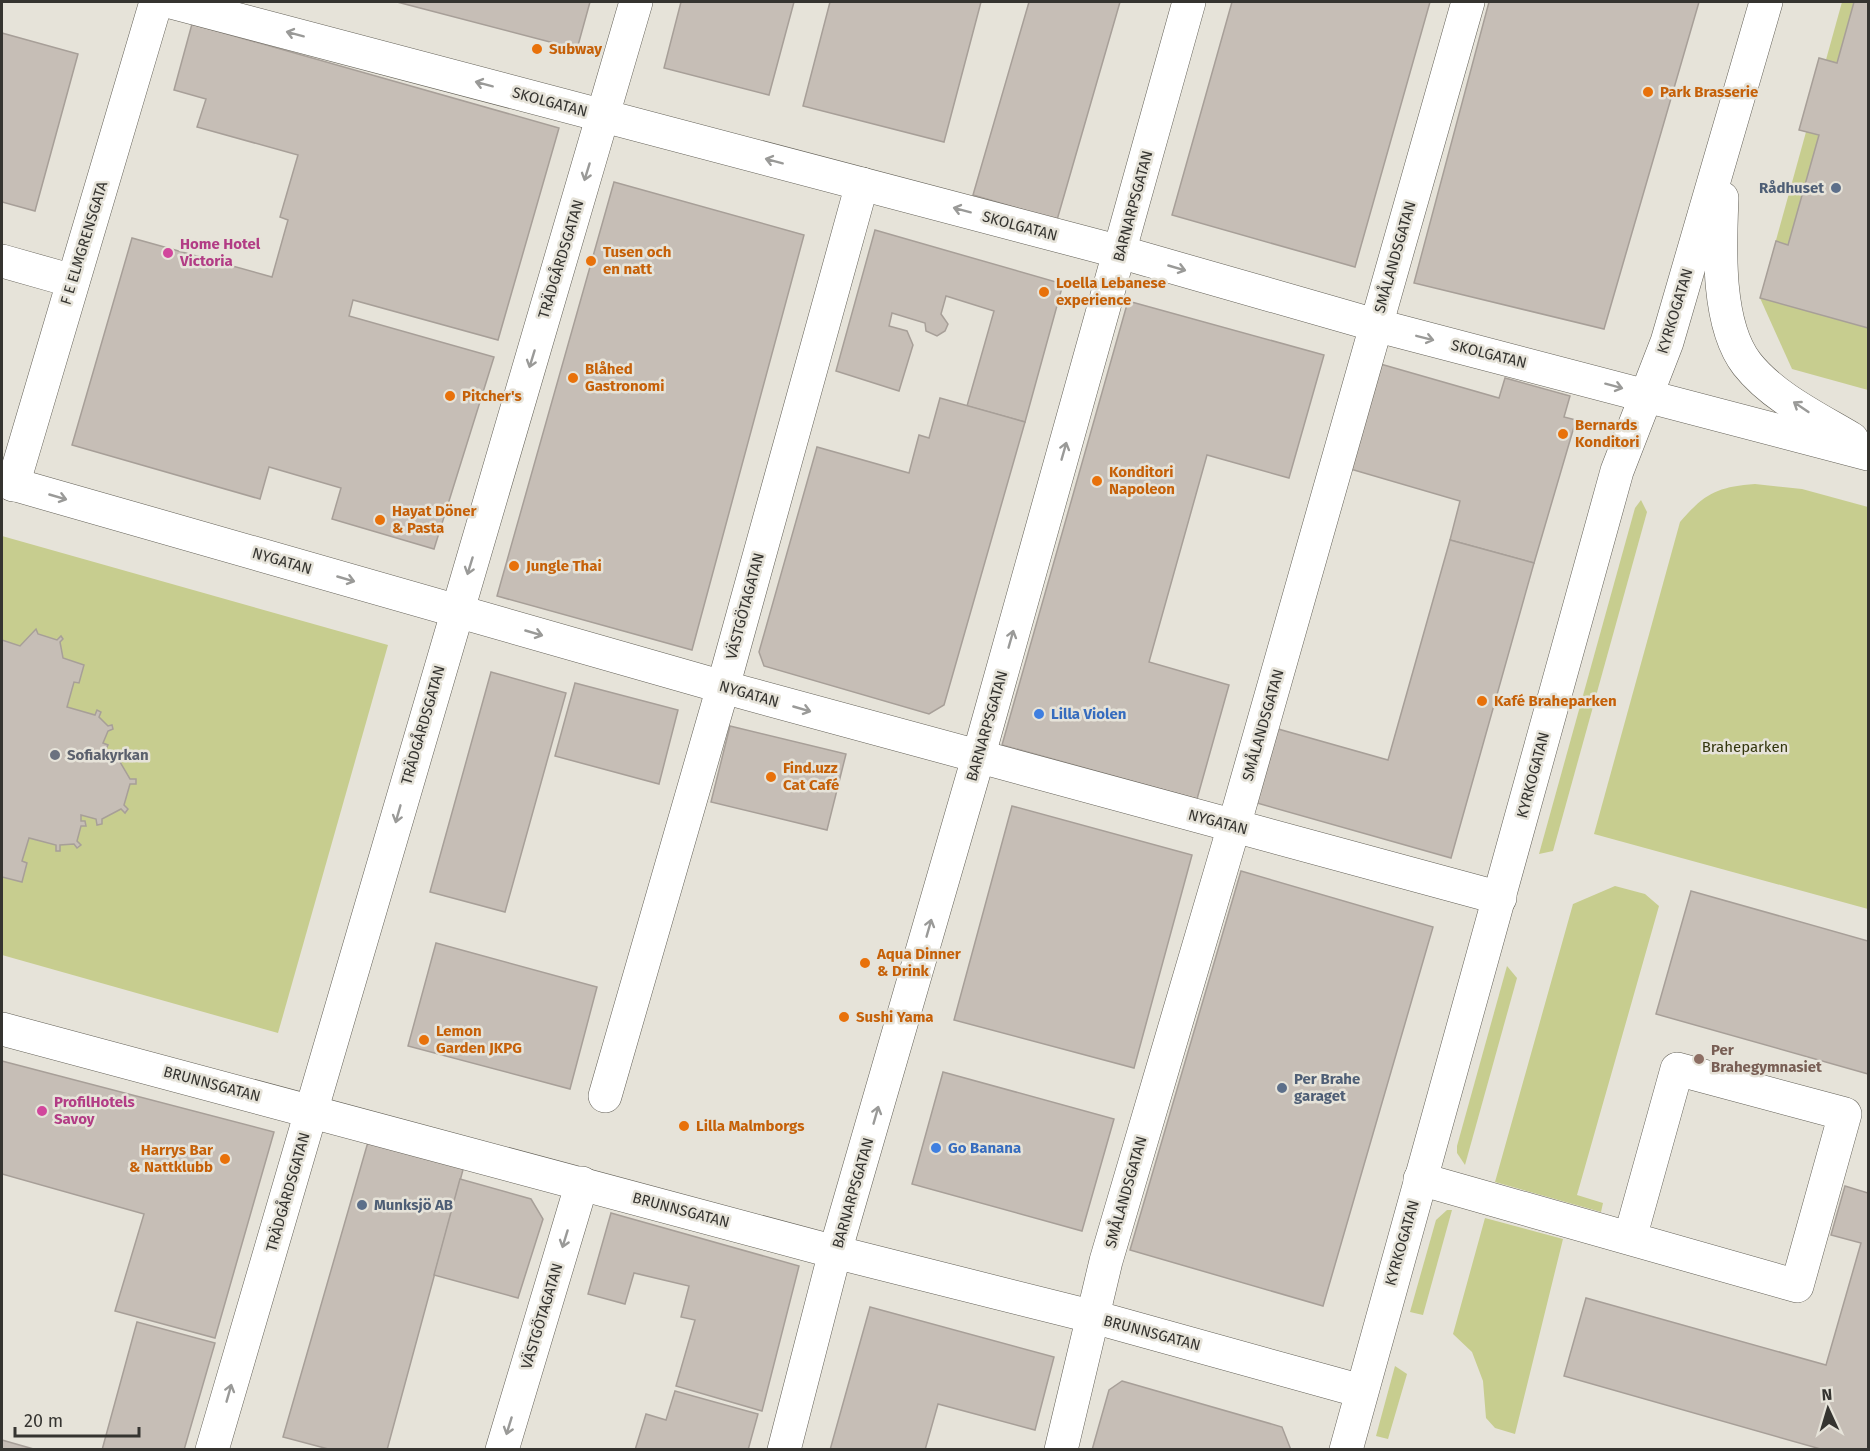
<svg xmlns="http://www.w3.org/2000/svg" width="1870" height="1451" viewBox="0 0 1870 1451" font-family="'Fira Sans',sans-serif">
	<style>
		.green { fill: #c7cd8f }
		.building { fill: #c6beb6; stroke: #a79f98; stroke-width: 1.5 }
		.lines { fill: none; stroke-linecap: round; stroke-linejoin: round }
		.minor-casing { stroke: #625f56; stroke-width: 34 }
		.minor { stroke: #fff; stroke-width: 33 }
		.oneway { stroke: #9a9a98 }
		.food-dot { fill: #e8710a; stroke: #e6e3d9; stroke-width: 2 }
		.service-dot { fill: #5c6f8a; stroke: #e6e3d9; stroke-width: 2 }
		.hotel-dot { fill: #d1479c; stroke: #e6e3d9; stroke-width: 2 }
		.shop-dot { fill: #3f7fe0; stroke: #e6e3d9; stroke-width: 2 }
		.worship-dot { fill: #6b7280; stroke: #e6e3d9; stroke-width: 2 }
		.education-dot { fill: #8d6e63; stroke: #e6e3d9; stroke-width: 2 }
		.labels { text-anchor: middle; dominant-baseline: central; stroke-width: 5; stroke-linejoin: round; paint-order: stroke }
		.food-label { font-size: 15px; font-weight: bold; fill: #c56008; stroke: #e6e3d9; text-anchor: start }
		.street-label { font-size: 15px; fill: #353430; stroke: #e6e3d9 }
		.service-label { font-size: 15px; font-weight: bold; fill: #4e5e75; stroke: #e6e3d9; text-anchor: start }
		.hotel-label { font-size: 15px; font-weight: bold; fill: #b23c85; stroke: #e6e3d9; text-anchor: start }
		.shop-label { font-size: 15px; font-weight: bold; fill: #366cbe; stroke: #e6e3d9; text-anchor: start }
		.park-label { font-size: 15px; fill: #33360d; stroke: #e6e3d9 }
		.worship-label { font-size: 15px; font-weight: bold; fill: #5b616d; stroke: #e6e3d9; text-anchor: start }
		.education-label { font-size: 15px; font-weight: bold; fill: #785e54; stroke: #e6e3d9; text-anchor: start }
	</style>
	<rect width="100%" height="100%" fill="#e6e3d9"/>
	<!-- green -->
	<g class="green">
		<path d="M1842,2H1868V390L1792,369L1760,298Z"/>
		<path d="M1755,484L1802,489L1868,507V909L1594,834L1680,522C1705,493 1717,487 1755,484Z"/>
		<path d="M1641,500L1647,512L1553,851L1539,854L1635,508Z"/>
		<path d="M2,536L388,645L278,1033L2,955Z"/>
		<path d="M1615,886L1645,894L1659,906L1577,1195L1603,1203L1601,1212L1495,1182L1573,904Z"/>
		<path d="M1507,966L1517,978L1465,1165L1457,1153V1146Z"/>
		<path d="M1447,1210H1452L1423,1315L1410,1312L1436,1220Z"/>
		<path d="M1485,1218L1563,1239L1515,1434L1495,1428L1486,1418L1483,1381L1472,1352L1453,1334Z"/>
		<path d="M1395,1366L1407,1374L1388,1439L1376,1436Z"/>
	</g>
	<!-- building -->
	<g class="building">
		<path d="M397,2H590L577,49Z"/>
		<path d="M681,2H794L769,95L664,68Z"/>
		<path d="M830,2H981L944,142L803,106Z"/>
		<path d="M1029,2H1120L1057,220L973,195Z"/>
		<path d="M1232,2H1430L1355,267L1172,215Z"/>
		<path d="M1489,2H1699L1604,329L1414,283Z"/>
		<path d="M1854,2H1868V328L1760,298L1776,241L1788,245L1819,135L1799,130L1819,58L1837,63Z"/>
		<path d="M192,24L559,128L498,340L353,300L349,316L494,357L434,549L332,519L341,488L269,467L260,499L72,445L132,238L272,277L288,220L280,217L298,155L197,127L206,99L174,90Z"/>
		<path d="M2,33L78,54L35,211L2,202Z"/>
		<path d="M614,182L804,235L692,650L497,596Z"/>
		<path d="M875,230L1063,284L1025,422L967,406L994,311L946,296L941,314L948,324L945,331L937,336L926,331L925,323L892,313L889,326L907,331L913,345L899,391L836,371Z"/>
		<path d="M1128,301L1324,355L1289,478L1207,455L1149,662L1229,685L1197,799L1002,745Z"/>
		<path d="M1377,363L1499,398L1505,378L1570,396L1564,417L1576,420L1534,563L1450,540L1460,501L1347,468Z"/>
		<path d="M940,398L1025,422L944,705L929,714L764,666L759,652L817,447L909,473L919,435L929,438Z"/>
		<path d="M1450,540L1534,563L1451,858L1250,801L1271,727L1388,760Z"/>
		<path d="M36,629L38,634L57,640L61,636L63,639L60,642L63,658L84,665L79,683L74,682L67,707L95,715L97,710L101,712L99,717L108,726L112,725L113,729L108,731L103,743L108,745L106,749L102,748L100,753L114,759L118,754L122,756L120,762L130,779H136V784H130L124,805L128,809L125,813L121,809L102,819V824L97,825L96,819L81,815V821H85L86,826H81L77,841L81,845L77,848L74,844L60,845V851H56V845L29,838L22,861L27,863L22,882L2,877V640L20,646Z"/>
		<path d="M491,672L566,693L505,912L430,892Z"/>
		<path d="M575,683L678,710L659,784L555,756Z"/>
		<path d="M730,726L846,754L827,830L711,802Z"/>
		<path d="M1012,806L1192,855L1134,1068L954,1020Z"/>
		<path d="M1241,871L1433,927L1323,1306L1130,1250Z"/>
		<path d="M1691,891L1868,941V1074L1656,1014Z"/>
		<path d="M436,943L597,987L570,1089L408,1046Z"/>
		<path d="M2,1061L274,1132L215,1338L115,1311L144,1214L2,1174Z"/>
		<path d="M943,1072L1114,1119L1082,1231L912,1184Z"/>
		<path d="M368,1142L464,1166L387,1450H332L283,1437Z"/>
		<path d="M460,1179L531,1199L543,1219L518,1298L434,1275Z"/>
		<path d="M1845,1186L1868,1193V1450H1824L1564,1376L1586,1298L1826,1365L1861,1243L1831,1235Z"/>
		<path d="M611,1213L799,1266L762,1411L676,1386L695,1320L681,1317L689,1286L634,1273L625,1304L588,1294Z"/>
		<path d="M870,1307L1054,1357L1035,1430L938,1404L925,1450H830Z"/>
		<path d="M137,1322L215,1343L184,1450H102Z"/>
		<path d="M1122,1381L1282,1427L1291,1450H1092L1109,1390Z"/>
		<path d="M675,1391L758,1414L748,1450H635L646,1414L666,1420Z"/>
		<path d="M2,1440L37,1450H2Z"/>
	</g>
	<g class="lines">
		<!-- minor casing -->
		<g class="minor-casing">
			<g id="minor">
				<path d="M171,2L1120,252L1375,325L1868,454"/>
				<path d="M1722,198C1720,246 1716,324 1747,364C1773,397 1817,418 1852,439"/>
				<path d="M2,261L73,281"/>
				<path d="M2,481L723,687L1500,898"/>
				<path d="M13,485L156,2"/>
				<path d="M2,1029L835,1252L1094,1317L1361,1391"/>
				<path d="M605,1096L723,687L862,184"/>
				<path d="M1420,1179L1797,1286L1845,1114L1677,1069L1630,1238"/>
				<path d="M212,1450L636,2"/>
				<path d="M502,1450L582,1183"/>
				<path d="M784,1450L835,1252L978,758L1189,2"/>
				<path d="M1061,1450L1106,1261L1234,826L1468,2"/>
				<path d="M1346,1450L1617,471L1667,342L1766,2"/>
			</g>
		</g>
		<!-- minor -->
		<use href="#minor" class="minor"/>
	</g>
	<!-- one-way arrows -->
	<defs><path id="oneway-shaft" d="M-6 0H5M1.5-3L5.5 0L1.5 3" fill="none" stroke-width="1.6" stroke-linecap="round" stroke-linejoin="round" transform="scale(1.5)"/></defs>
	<g class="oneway">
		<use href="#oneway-shaft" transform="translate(295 34) rotate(-165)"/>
		<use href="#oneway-shaft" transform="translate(484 84) rotate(-165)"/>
		<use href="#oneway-shaft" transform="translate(774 161) rotate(-165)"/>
		<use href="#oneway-shaft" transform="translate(587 172) rotate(107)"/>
		<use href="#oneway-shaft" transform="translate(962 210) rotate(-165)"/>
		<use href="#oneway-shaft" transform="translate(1177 268) rotate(16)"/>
		<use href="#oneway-shaft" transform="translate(1425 338) rotate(14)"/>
		<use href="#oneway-shaft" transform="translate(532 359) rotate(107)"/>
		<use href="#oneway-shaft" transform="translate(1614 386) rotate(15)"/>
		<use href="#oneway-shaft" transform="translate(1801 407) rotate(-146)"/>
		<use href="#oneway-shaft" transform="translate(1064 451) rotate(-74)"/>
		<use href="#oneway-shaft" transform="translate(58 497) rotate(16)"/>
		<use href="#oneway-shaft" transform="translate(470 566) rotate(107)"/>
		<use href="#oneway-shaft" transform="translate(346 579) rotate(16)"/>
		<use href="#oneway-shaft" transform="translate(534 633) rotate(16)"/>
		<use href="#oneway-shaft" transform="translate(1011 639) rotate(-74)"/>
		<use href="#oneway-shaft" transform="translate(802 709) rotate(16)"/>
		<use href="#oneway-shaft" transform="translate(398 814) rotate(106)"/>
		<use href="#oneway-shaft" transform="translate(929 928) rotate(-74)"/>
		<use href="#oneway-shaft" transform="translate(876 1115) rotate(-74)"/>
		<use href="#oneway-shaft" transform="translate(565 1239) rotate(107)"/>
		<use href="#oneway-shaft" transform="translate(229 1393) rotate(-74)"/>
		<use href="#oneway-shaft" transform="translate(509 1426) rotate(107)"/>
	</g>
	<!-- markers -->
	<g class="food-dot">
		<circle cx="537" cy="49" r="6"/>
		<circle cx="1648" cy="92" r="6"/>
		<circle cx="591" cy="261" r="6"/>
		<circle cx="1044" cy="292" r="6"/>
		<circle cx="573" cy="378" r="6"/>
		<circle cx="450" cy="396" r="6"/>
		<circle cx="1563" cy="434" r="6"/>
		<circle cx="1097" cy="481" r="6"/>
		<circle cx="380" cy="520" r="6"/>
		<circle cx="514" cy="566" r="6"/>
		<circle cx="1482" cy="701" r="6"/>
		<circle cx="771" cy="777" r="6"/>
		<circle cx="865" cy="963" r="6"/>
		<circle cx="844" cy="1017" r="6"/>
		<circle cx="424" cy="1040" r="6"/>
		<circle cx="684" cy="1126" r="6"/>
		<circle cx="225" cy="1159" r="6"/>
	</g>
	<g class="service-dot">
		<circle cx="1836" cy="188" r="6"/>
		<circle cx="1282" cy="1088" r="6"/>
		<circle cx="362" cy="1205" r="6"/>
	</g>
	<g class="hotel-dot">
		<circle cx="168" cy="253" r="6"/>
		<circle cx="42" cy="1111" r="6"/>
	</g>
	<g class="shop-dot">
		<circle cx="1039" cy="714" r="6"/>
		<circle cx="936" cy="1148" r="6"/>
	</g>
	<circle class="worship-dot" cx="55" cy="755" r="6"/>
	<circle class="education-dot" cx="1699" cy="1059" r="6"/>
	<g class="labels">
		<!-- food labels -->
		<g class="food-label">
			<text x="549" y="49">Subway</text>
			<text x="1660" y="92">Park Brasserie</text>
			<text x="603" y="252">Tusen och<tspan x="603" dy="17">en natt</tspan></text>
			<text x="1056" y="283">Loella Lebanese<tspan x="1056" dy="17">experience</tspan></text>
			<text x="585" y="369">Blåhed<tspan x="585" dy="17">Gastronomi</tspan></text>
			<text x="462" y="396">Pitcher's</text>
			<text x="1575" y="425">Bernards<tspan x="1575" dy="17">Konditori</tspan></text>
			<text x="1109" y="472">Konditori<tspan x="1109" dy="17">Napoleon</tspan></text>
			<text x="392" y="511">Hayat Döner<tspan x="392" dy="17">&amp; Pasta</tspan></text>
			<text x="526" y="566">Jungle Thai</text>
			<text x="1494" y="701">Kafé Braheparken</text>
			<text x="783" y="768">Find.uzz<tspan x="783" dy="17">Cat Café</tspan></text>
			<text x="877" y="954">Aqua Dinner<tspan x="877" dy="17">&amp; Drink</tspan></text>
			<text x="856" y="1017">Sushi Yama</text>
			<text x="436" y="1031">Lemon<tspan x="436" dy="17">Garden JKPG</tspan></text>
			<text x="696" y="1126">Lilla Malmborgs</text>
			<text x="213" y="1150" text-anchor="end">Harrys Bar<tspan x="213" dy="17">&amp; Nattklubb</tspan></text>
		</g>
		<!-- street labels -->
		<g class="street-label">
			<text transform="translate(550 102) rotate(15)">SKOLGATAN</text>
			<text transform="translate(1133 206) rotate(-75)">BARNARPSGATAN</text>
			<text transform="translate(1020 226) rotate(15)">SKOLGATAN</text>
			<text transform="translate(84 243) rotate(-73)">F E ELMGRENSGATA</text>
			<text transform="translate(1395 257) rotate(-74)">SMÅLANDSGATAN</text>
			<text transform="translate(561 259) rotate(-73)">TRÄDGÅRDSGATAN</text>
			<text transform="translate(1675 311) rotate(-73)">KYRKOGATAN</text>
			<text transform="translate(1489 354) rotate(14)">SKOLGATAN</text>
			<text transform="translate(282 561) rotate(16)">NYGATAN</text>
			<text transform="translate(745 606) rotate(-75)">VÄSTGÖTAGATAN</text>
			<text transform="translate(749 694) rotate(16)">NYGATAN</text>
			<text transform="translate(423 725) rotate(-74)">TRÄDGÅRDSGATAN</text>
			<text transform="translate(1263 725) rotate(-74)">SMÅLANDSGATAN</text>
			<text transform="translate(987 726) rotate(-74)">BARNARPSGATAN</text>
			<text transform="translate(1533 775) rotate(-75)">KYRKOGATAN</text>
			<text transform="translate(1218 822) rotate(15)">NYGATAN</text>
			<text transform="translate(212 1084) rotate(15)">BRUNNSGATAN</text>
			<text transform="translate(288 1192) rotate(-74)">TRÄDGÅRDSGATAN</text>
			<text transform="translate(1126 1192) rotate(-74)">SMÅLANDSGATAN</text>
			<text transform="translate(853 1193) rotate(-74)">BARNARPSGATAN</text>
			<text transform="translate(681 1210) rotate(15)">BRUNNSGATAN</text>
			<text transform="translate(1402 1243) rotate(-74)">KYRKOGATAN</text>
			<text transform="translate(542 1316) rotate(-73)">VÄSTGÖTAGATAN</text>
			<text transform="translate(1152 1333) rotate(15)">BRUNNSGATAN</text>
		</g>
		<!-- service labels -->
		<g class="service-label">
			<text x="1824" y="188" text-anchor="end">Rådhuset</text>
			<text x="1294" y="1079">Per Brahe<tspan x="1294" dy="17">garaget</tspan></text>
			<text x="374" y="1205">Munksjö AB</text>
		</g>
		<!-- hotel labels -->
		<g class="hotel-label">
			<text x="180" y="244">Home Hotel<tspan x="180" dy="17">Victoria</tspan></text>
			<text x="54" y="1102">ProfilHotels<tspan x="54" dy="17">Savoy</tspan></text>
		</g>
		<!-- shop labels -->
		<g class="shop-label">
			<text x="1051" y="714">Lilla Violen</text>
			<text x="948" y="1148">Go Banana</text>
		</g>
		<!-- park labels -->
		<g class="park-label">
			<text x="1745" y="747">Braheparken</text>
		</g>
		<!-- worship labels -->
		<g class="worship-label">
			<text x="67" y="755">Sofiakyrkan</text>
		</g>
		<!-- education labels -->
		<g class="education-label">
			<text x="1711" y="1050">Per<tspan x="1711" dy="17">Brahegymnasiet</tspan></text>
		</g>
	</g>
	<!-- border -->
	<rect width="1870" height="1451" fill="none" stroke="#353430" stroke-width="6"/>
	<!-- north arrow -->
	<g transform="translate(1828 1409) rotate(356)" stroke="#e6e3d9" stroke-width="4.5" paint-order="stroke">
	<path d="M0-4.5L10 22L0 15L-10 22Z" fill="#353430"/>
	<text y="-9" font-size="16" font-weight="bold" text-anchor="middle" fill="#353430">N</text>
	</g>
	<!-- scale -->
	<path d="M15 1427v9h124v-9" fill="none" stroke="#353430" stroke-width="3"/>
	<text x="24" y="1427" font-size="18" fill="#353430" stroke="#e6e3d9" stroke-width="4.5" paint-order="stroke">20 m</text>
</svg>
